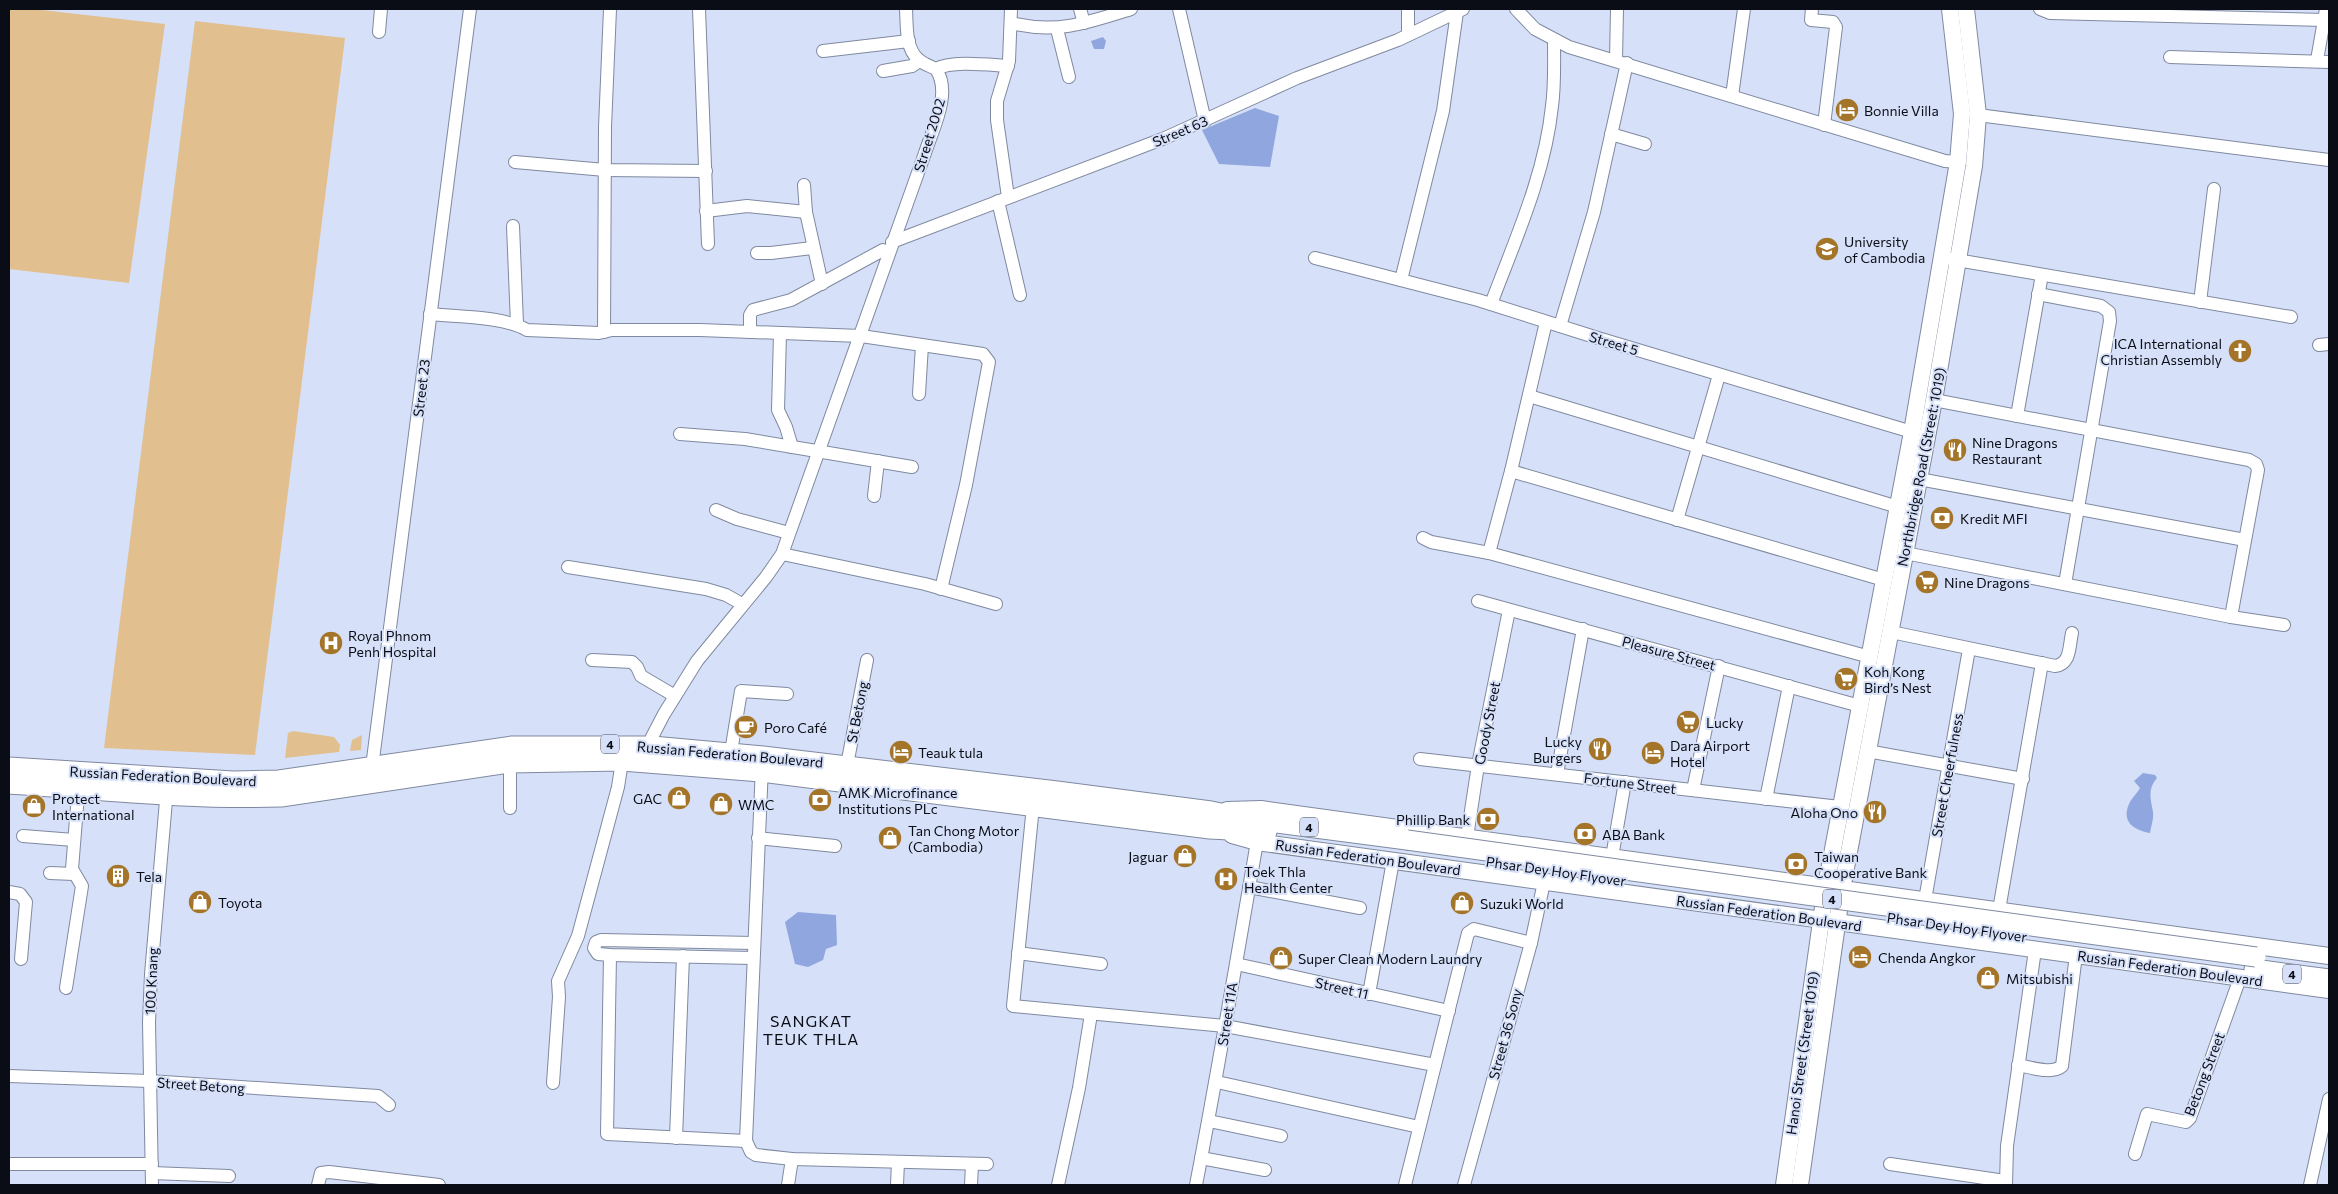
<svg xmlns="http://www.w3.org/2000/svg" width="2338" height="1194" viewBox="0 0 2338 1194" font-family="Commissioner,sans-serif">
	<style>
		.green { fill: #e2bf8e }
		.water { fill: #8fa7de }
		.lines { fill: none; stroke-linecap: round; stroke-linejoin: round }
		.minor-casing { stroke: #7f899f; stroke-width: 14 }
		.major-casing { stroke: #7f899f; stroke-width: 18 }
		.highway-casing { stroke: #7f899f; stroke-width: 21 }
		.minor { stroke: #fff; stroke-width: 12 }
		.major { stroke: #fff; stroke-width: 16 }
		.highway { stroke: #fff; stroke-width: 19 }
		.highway-bridge-casing { stroke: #7f899f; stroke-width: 21; stroke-linecap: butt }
		.highway-bridge { stroke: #fff; stroke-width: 19 }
		.labels { text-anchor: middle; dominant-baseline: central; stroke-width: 4; stroke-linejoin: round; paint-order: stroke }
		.shield { fill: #d6e1f9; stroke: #474d59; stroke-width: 1 }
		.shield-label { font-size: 12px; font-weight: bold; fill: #0a0d15 }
		.poi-label { font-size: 14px; fill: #0a0d15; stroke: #d6e1f9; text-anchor: start }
		.street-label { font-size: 14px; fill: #0a0d15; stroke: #d6e1f9 }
		.quarter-label { font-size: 16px; letter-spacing: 1px; fill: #0a0d15; stroke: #d6e1f9 }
	</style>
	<rect width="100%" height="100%" fill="#d6e1f9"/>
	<!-- green -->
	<g class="green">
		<path d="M9,9H33L165,24L129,283L9,269Z"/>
		<path d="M195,21L345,38L255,755L104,748Z"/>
		<path d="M293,731L334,737L340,745L339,752L285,758L288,733Z"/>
		<path d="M362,735L361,750L350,751L352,740Z"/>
	</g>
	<!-- water -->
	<g class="water">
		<path d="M1103,37L1106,41L1104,49H1094L1091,41Z"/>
		<path d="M1255,108L1279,116L1270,167L1219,164L1202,130Z"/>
		<path d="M2143,773L2155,775L2157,778C2147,790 2151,799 2153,812C2154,818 2151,827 2150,833C2134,830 2121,822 2129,804C2132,797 2137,794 2140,788L2134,781Z"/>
		<path d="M798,912L836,915L837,945L826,949L823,960L808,967L795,964L785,922Z"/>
	</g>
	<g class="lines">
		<!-- minor casing -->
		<g class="minor-casing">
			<g id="minor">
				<path d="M699,9L708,244"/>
				<path d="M1080,9L1084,23"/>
				<path d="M1179,9L1205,121"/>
				<path d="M1516,9L1535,29L1569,47L1945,161L1958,162"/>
				<path d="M1812,9L1811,20L1833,22L1836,27L1824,125"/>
				<path d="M2040,9L2050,13L2325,20"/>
				<path d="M1011,23C1057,34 1087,23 1131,9"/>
				<path d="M1057,29L1069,77"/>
				<path d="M379,32L381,9"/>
				<path d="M1408,35V9"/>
				<path d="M823,51L909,41"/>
				<path d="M2170,57L2329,62"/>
				<path d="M1616,60L1617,9"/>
				<path d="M2317,60L2326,9"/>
				<path d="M936,69C952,60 990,65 1008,66"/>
				<path d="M883,71L912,66L919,61"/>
				<path d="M1732,96L1744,9"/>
				<path d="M1978,115L2329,160"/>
				<path d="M1611,134L1645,144"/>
				<path d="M515,162L605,170L706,171"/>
				<path d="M804,185L806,212L822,284"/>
				<path d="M1008,197L997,120V101L1009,61L1011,9"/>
				<path d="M998,201L1020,295"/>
				<path d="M706,211L747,206L806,212"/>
				<path d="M513,226L517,324"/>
				<path d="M892,242L1165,138L1297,78L1398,40L1463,9"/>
				<path d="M757,253H771L812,248"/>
				<path d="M1315,258L1478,300L1601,339L1912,432"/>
				<path d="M1951,259L2291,317"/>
				<path d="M1401,280L1443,111L1457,12"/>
				<path d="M2038,294L2101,306L2109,312L2110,321L2065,584"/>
				<path d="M2200,302L2214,189"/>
				<path d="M1491,304C1515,240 1545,175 1552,106C1555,85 1554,62 1554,41"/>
				<path d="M430,314C458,317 503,316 527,330L599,333L612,330H700L861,336L983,354L989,362L966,485L941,589"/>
				<path d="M1560,326L1594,212L1627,63"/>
				<path d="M604,332L605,127L610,9"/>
				<path d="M750,332V315L753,310L791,300L883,250L888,252"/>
				<path d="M780,333L778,410L786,427L792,447"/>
				<path d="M2319,345L2329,344"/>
				<path d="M919,394L922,345"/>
				<path d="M1529,396L1898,507"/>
				<path d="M1934,400L2249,460L2256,464L2258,470L2231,617"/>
				<path d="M2017,416L2041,280"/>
				<path d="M680,434L745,439L912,467"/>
				<path d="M1511,471L1884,580"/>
				<path d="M1919,479L2245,540"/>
				<path d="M874,496L878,461"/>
				<path d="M716,510L737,519L789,533"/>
				<path d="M1677,520L1719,375"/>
				<path d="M1423,538L1431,542L1489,553L1870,657"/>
				<path d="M1489,553L1511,471L1546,322"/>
				<path d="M1905,553L2231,617L2284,625"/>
				<path d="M782,554L925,584L996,604"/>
				<path d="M568,567L706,589L726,595L742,604"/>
				<path d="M1478,601L1860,706"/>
				<path d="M1891,632L2055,666C2071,664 2069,646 2072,633"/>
				<path d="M592,660L632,662L637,667L641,676L675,696"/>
				<path d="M652,746V737L664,714L697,661L766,577L782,554L925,153C933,128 952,93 936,69C930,66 923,64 918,59C905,48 907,24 906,9"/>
				<path d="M1867,751L2023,779"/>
				<path d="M731,752L741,691L787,694"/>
				<path d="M1420,759L1840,807"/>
				<path d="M847,765L867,660"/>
				<path d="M762,766L746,1141L751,1152L756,1155L792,1159L987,1164"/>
				<path d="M372,767L470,9"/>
				<path d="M1557,774L1583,629"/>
				<path d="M1693,790L1719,666"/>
				<path d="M1766,799L1789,686"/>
				<path d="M1033,806L1013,1006L1225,1026L1435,1065"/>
				<path d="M510,808V763"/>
				<path d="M23,836L74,840"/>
				<path d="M1467,837L1478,765L1509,610"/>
				<path d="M758,838L835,846"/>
				<path d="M1612,857L1625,782"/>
				<path d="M50,873L74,874"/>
				<path d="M1249,887L1360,908"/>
				<path d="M9,892L20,894L26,902L21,959"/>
				<path d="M1925,900L1969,649"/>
				<path d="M1999,910L2042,663"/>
				<path d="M1018,953L1101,964"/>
				<path d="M610,955L607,1134L746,1141"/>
				<path d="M753,958L610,955L598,954L594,948L596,942L601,940L754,943"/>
				<path d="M1236,964L1449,1011"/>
				<path d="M66,988L82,886L72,869L79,782"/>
				<path d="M1369,994L1393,861"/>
				<path d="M2018,1065C2030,1067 2052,1075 2062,1066L2076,955"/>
				<path d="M9,1076L149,1081L378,1096L389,1105"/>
				<path d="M1217,1082L1419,1127"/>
				<path d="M553,1083L559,997L558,981L578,936L618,787L622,761"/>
				<path d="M1209,1121L1281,1136"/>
				<path d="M676,1138L683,956"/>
				<path d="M2135,1154L2147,1114L2186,1122L2190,1118L2240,978"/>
				<path d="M1201,1158L1265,1170"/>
				<path d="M9,1164H152"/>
				<path d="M1890,1164L2005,1181"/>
				<path d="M152,1173L229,1176"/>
				<path d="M152,1185L149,1022L151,974L167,789"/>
				<path d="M318,1185L321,1173L329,1172L439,1185"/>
				<path d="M788,1185L792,1159"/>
				<path d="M897,1185L898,1162"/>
				<path d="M971,1185L972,1164"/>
				<path d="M1058,1185L1079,1088L1091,1014"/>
				<path d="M1196,1185C1218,1071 1237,957 1257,842"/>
				<path d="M1405,1185L1468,933L1474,929L1531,943"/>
				<path d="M1464,1185L1531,943L1544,882"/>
				<path d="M2006,1185L2007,1146L2035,950"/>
				<path d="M2310,1185L2329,1099"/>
			</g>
		</g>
		<!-- major casing -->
		<g class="major-casing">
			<g id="major">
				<path d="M1227,810L1261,809L2329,956"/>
				<path d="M1232,835L1257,842L2329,990"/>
				<path d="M1784,1185L1826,886L1912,432L1958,162L1962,114L1950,9"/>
				<path d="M1800,1185L1842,889L1934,400L1974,166L1978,115L1966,9"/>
			</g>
		</g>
		<!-- highway casing -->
		<g class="highway-casing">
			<g id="highway">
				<path d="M9,767L233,781L279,780L512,746H652L763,756L1057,791L1211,811L1261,821L1407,840"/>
				<path d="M9,784C99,790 190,800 281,797L510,763L622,761L761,772L1210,829L1267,832"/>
				<path d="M2254,969L2329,979"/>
			</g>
		</g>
		<!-- minor -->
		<use href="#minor" class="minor"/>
		<!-- major -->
		<use href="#major" class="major"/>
		<!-- highway -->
		<use href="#highway" class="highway"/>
		<!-- highway-bridge casing -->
		<g class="highway-bridge-casing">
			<path id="highway-bridge" d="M1407,840L2256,957"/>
		</g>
		<!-- highway-bridge -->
		<use href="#highway-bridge" class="highway-bridge"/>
	</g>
	<!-- icons -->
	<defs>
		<g id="hotel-disc" transform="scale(1.25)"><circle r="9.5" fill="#a47429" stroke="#d6e1f9"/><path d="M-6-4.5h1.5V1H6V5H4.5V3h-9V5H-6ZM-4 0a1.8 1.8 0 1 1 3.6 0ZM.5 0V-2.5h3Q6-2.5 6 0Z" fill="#fff"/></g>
		<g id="university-disc" transform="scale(1.25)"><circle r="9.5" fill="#a47429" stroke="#d6e1f9"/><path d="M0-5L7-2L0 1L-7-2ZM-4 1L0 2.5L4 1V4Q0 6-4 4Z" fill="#fff"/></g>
		<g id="church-disc" transform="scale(1.25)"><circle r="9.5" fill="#a47429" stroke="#d6e1f9"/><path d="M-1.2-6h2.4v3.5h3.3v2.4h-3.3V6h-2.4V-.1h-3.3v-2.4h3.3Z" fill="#fff"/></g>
		<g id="restaurant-disc" transform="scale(1.25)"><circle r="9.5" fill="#a47429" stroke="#d6e1f9"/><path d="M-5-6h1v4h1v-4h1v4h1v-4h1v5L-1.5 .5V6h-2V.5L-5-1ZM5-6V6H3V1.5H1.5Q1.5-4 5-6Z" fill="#fff"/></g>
		<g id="bank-disc" transform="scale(1.25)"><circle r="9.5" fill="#a47429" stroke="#d6e1f9"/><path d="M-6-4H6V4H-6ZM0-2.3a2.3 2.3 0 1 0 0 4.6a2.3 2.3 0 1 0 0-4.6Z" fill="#fff"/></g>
		<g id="supermarket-disc" transform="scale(1.25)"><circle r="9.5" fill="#a47429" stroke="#d6e1f9"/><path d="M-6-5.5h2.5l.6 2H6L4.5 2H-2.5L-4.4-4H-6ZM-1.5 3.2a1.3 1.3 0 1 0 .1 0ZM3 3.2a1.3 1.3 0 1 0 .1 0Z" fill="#fff"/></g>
		<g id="hospital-disc" transform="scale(1.25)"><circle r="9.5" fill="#a47429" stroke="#d6e1f9"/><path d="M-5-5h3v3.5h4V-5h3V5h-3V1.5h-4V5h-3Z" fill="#fff"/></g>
		<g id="cafe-disc" transform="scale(1.25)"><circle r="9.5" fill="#a47429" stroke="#d6e1f9"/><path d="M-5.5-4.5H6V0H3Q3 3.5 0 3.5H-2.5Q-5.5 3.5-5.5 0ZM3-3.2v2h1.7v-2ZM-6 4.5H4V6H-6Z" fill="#fff"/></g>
		<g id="shop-disc" transform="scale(1.25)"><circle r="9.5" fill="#a47429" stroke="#d6e1f9"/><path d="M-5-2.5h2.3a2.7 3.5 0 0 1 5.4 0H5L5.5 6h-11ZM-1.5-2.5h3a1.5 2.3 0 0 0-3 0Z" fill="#fff"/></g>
		<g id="building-disc" transform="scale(1.25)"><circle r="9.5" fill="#a47429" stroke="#d6e1f9"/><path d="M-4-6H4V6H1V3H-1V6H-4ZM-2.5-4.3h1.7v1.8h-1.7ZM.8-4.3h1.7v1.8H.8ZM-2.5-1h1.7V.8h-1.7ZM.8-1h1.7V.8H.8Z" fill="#fff"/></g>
	</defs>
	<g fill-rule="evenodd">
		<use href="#hotel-disc" x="1847" y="110"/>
		<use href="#university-disc" x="1827" y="249"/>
		<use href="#church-disc" x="2240" y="351"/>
		<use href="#restaurant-disc" x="1955" y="450"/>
		<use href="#bank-disc" x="1942" y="518"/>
		<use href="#supermarket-disc" x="1927" y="582"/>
		<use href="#hospital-disc" x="331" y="643"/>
		<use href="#supermarket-disc" x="1846" y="679"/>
		<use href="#supermarket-disc" x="1688" y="722"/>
		<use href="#cafe-disc" x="746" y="727"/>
		<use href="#restaurant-disc" x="1600" y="749"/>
		<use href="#hotel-disc" x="901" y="752"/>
		<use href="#hotel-disc" x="1653" y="753"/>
		<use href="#shop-disc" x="679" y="798"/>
		<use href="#bank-disc" x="820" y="800"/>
		<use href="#shop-disc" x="721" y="804"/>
		<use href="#shop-disc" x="34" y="806"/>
		<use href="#restaurant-disc" x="1875" y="812"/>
		<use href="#bank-disc" x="1488" y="819"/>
		<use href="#bank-disc" x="1585" y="834"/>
		<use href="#shop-disc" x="890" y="838"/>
		<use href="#shop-disc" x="1185" y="856"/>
		<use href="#bank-disc" x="1796" y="864"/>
		<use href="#building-disc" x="118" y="876"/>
		<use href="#hospital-disc" x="1226" y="879"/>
		<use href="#shop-disc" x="200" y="902"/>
		<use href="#shop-disc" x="1462" y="903"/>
		<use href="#hotel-disc" x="1860" y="957"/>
		<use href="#shop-disc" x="1281" y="958"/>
		<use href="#shop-disc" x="1988" y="978"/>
	</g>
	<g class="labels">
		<!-- shield labels -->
		<g class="shield">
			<rect x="601" y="734.5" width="18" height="19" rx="4"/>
			<rect x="1300" y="817.5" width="18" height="19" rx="4"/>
			<rect x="1823" y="889.5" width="18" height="19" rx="4"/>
			<rect x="2283" y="964.5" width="18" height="19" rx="4"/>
		</g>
		<g class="shield-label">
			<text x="610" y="744">4</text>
			<text x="1309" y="827">4</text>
			<text x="1832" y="899">4</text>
			<text x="2292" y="974">4</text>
		</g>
		<!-- poi labels -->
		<g class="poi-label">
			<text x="1864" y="110">Bonnie Villa</text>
			<text x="1844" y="241">University<tspan x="1844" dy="16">of Cambodia</tspan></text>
			<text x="2222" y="343" text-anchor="end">ICA International<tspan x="2222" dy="16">Christian Assembly</tspan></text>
			<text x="1972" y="442">Nine Dragons<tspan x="1972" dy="16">Restaurant</tspan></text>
			<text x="1960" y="518">Kredit MFI</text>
			<text x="1944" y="582">Nine Dragons</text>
			<text x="348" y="635">Royal Phnom<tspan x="348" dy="16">Penh Hospital</tspan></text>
			<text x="1864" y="671">Koh Kong<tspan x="1864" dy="16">Bird’s Nest</tspan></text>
			<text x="1706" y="722">Lucky</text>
			<text x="764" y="727">Poro Café</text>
			<text x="1582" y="741" text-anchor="end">Lucky<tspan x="1582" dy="16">Burgers</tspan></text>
			<text x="1670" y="745">Dara Airport<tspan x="1670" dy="16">Hotel</tspan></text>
			<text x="918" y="752">Teauk tula</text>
			<text x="838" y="792">AMK Microfinance<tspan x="838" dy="16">Institutions PLc</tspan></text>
			<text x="52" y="798">Protect<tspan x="52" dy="16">International</tspan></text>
			<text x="662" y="798" text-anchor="end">GAC</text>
			<text x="738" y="804">WMC</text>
			<text x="1858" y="812" text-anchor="end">Aloha Ono</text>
			<text x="1470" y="819" text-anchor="end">Phillip Bank</text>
			<text x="908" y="830">Tan Chong Motor<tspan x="908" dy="16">(Cambodia)</tspan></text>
			<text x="1602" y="834">ABA Bank</text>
			<text x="1168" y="856" text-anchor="end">Jaguar</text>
			<text x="1814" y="856">Taiwan<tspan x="1814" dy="16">Cooperative Bank</tspan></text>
			<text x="1244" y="871">Toek Thla<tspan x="1244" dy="16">Health Center</tspan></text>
			<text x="136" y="876">Tela</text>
			<text x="218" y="902">Toyota</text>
			<text x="1480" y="903">Suzuki World</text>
			<text x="1878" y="957">Chenda Angkor</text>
			<text x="1298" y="958">Super Clean Modern Laundry</text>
			<text x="2006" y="978">Mitsubishi</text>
		</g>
		<!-- street labels -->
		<g class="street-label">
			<text transform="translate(1180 131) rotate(-23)">Street 63</text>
			<text transform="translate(929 135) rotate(-73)">Street 2002</text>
			<text transform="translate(1614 343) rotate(17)">Street 5</text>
			<text transform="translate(421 388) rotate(-83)">Street 23</text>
			<text transform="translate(1921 467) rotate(-79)">Northbridge Road (Street: 1019)</text>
			<text transform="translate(1669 653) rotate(15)">Pleasure Street</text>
			<text transform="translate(857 712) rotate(-79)">St Betong</text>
			<text transform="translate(1487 723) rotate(-79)">Goody Street</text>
			<text transform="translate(730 754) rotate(5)">Russian Federation Boulevard</text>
			<text transform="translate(1947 775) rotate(-80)">Street Cheerfulness</text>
			<text transform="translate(163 776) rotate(3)">Russian Federation Boulevard</text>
			<text transform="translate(1630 783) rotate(7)">Fortune Street</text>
			<text transform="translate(1368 857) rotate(8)">Russian Federation Boulevard</text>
			<text transform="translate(1556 871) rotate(8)">Phsar Dey Hoy Flyover</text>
			<text transform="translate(1769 913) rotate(8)">Russian Federation Boulevard</text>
			<text transform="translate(1957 927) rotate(8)">Phsar Dey Hoy Flyover</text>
			<text transform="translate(2170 968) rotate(8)">Russian Federation Boulevard</text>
			<text transform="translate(151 981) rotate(-87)">100 Knang</text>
			<text transform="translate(1342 988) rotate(13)">Street 11</text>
			<text transform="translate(1227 1014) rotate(-81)">Street 11A</text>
			<text transform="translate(1505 1034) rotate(-75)">Street 36 Sony</text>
			<text transform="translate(1802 1053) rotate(-82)">Hanoi Street (Street 1019)</text>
			<text transform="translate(2204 1074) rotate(-69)">Betong Street</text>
			<text transform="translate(201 1085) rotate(4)">Street Betong</text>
		</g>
		<!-- quarter labels -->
		<g class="quarter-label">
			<text x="811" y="1020">SANGKAT<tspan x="811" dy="18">TEUK THLA</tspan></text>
		</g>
	</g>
	<!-- border -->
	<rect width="2338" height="1194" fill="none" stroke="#0a0d15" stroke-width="20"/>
</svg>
